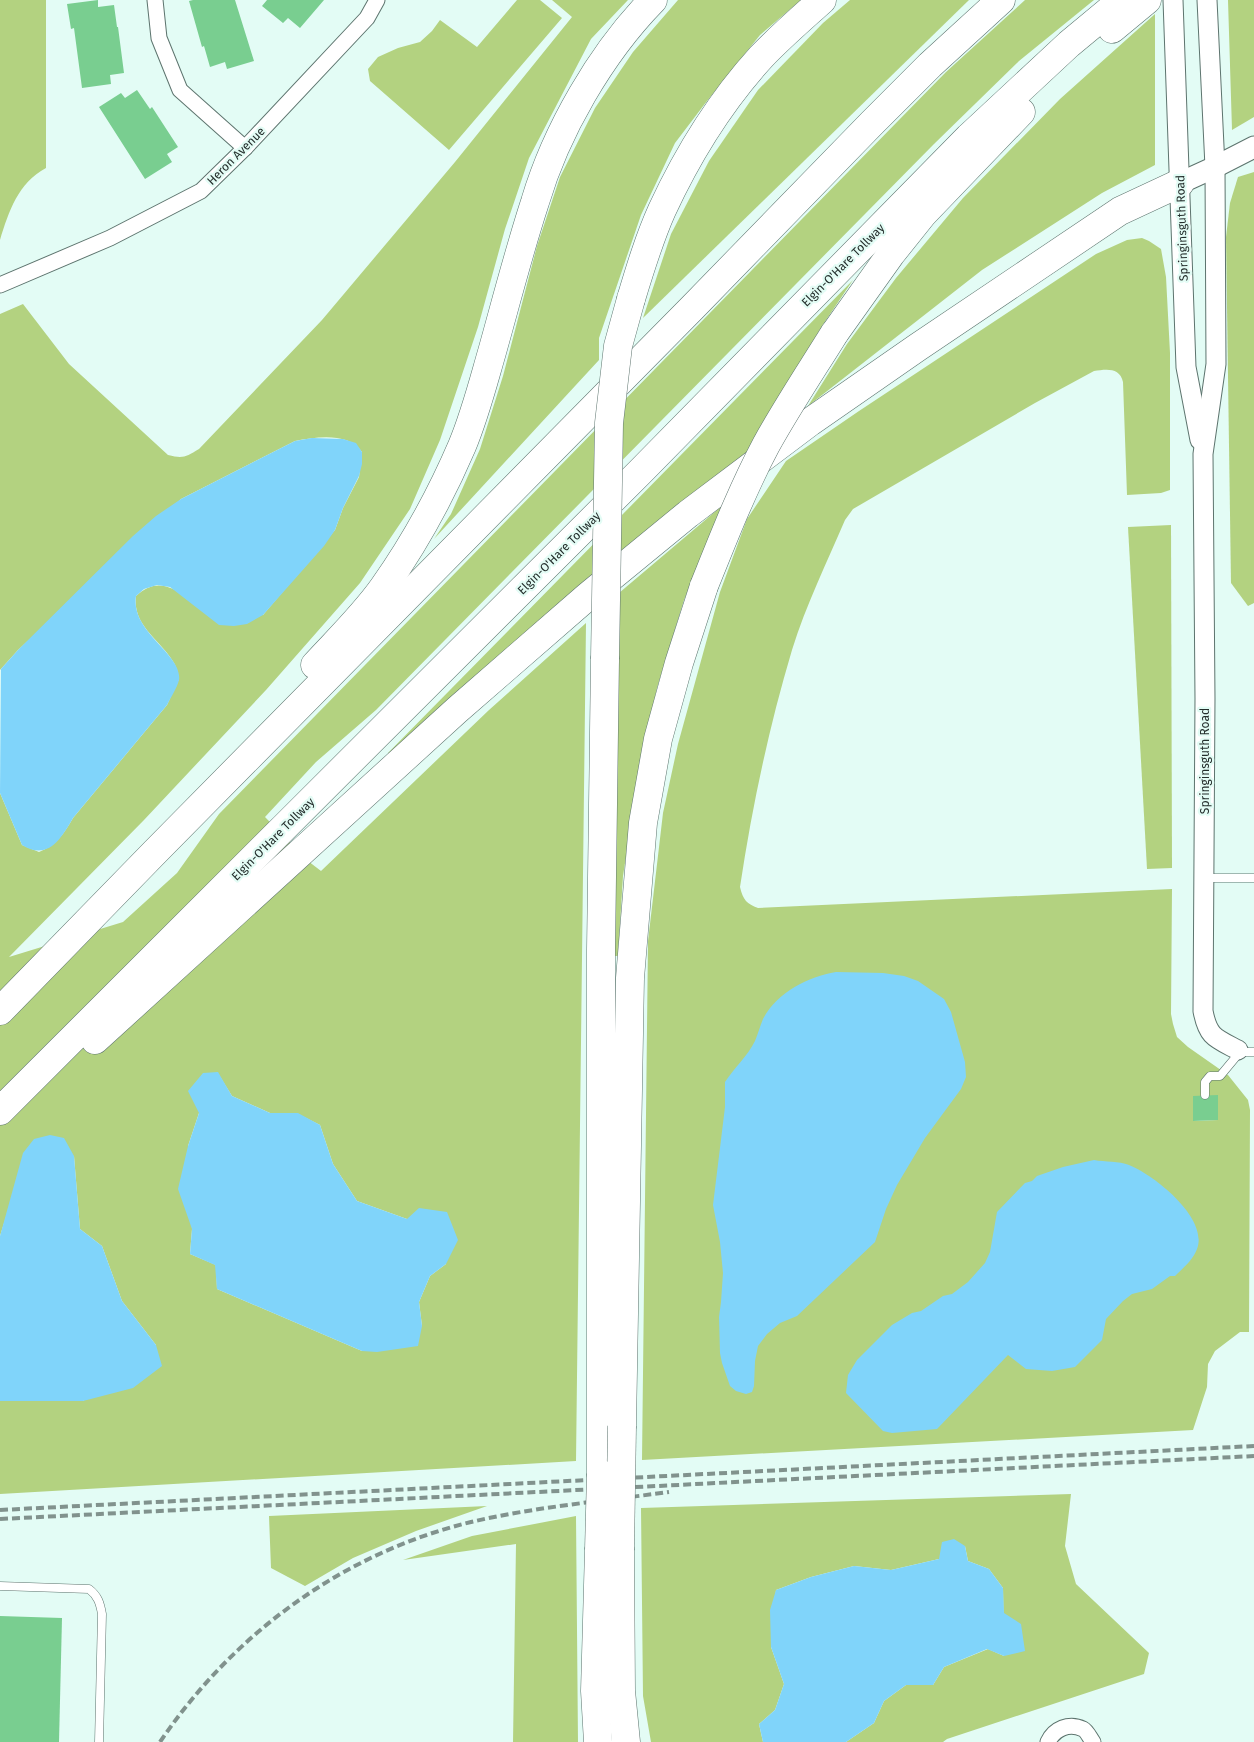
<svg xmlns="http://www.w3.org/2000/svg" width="1254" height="1742" viewBox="0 0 1254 1742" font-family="'Fira Sans',sans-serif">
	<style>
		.green { fill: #b3d280; fill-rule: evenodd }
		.water { fill: #80d4fa }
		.building { fill: #79ce90 }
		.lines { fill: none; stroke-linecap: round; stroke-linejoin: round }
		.service-casing { stroke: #5d746e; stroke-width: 9 }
		.minor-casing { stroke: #5d746e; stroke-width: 17 }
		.tertiary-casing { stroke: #5d746e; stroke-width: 21 }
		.secondary-casing { stroke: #5d746e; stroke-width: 23 }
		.motorway-casing { stroke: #5d746e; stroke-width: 29 }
		.service { stroke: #fff; stroke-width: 8 }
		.minor { stroke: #fff; stroke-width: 15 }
		.tertiary { stroke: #fff; stroke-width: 19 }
		.secondary { stroke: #fff; stroke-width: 21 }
		.motorway { stroke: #fff; stroke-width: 28 }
		.rail { stroke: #81928d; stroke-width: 4; stroke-dasharray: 8 4; stroke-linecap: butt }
		.motorway-bridge-casing { stroke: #5d746e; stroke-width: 29; stroke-linecap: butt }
		.motorway-bridge { stroke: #fff; stroke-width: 28 }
		.labels { text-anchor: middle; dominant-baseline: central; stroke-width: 4.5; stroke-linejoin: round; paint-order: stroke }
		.street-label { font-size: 12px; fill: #242e2c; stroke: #e3fcf5 }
	</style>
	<rect width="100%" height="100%" fill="#e3fcf5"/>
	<!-- green -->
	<g class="green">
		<path d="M0,0H46V168C18,183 9,211 0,240Z"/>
		<path d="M517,0H540L562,18L449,150L370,81L368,69L378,57L398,48L420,42L432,31L440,20L477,47Z"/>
		<path d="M552,0H628L591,39L529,158L505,229L478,327L440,440L410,509L360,583L266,690L144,820L9,957L123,922L177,873L219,814L946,72L1025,0H1094L1019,61L934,144L376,710L316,762L265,817L308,861L321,871L489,710L586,623L576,1461L0,1494V1401H83L156,1345L122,1301L102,1246L80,1229L74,1156L6,1217L0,1236V793L22,845L39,852C56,845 64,834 73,818L167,705L179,679C178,674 177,668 174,663C161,640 132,626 136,596C152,582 164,583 182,594L263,615L335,530L343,508L359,477L362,452C348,432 317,437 295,441L181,499L18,650L0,670V314L23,304L69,364L168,455C183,459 186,457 199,449L322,320L455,162L572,17ZM217,1072L232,1096L270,1113L298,1114L320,1125L333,1164L357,1201L407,1219L446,1264L430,1276L419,1302L422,1326L362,1351L217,1289L216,1265L190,1254L192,1229L188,1146L199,1113Z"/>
		<path d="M678,0H801L760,35L707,101L675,143L641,215L599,338V360L434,539L451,514L480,449L503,376L537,246L560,177L595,108L633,52Z"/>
		<path d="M850,0H969L643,318L671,234L709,161L758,90L823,23Z"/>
		<path d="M1228,0H1254V117L1232,130Z"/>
		<path d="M1155,14V165L1102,193L982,270L808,406L847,344L896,278L963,198L1060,99Z"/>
		<path d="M1254,172V603L1248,606L1231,583L1226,237L1230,203L1238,177Z"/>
		<path d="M1142,238L1149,241L1161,249L1166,277L1170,353V490L1161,493L1127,495L1123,382C1120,367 1106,369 1094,371L1035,403L853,509L845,520C827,562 806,605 792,650C769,727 752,807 740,887C743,900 747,904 758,908L1172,889L1171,1014L1173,1024L1177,1037L1188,1047L1228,1075L1248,1100L1250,1110L1249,1332H1240L1215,1351L1208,1364L1207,1387L1193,1430L642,1460L648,941L663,813L678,744L720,592L747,519L786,461L859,411L1096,254L1127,240ZM1193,1096H1217L1218,1120L1193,1121Z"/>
		<path d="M853,280L822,326L746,455L390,756L388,753Z"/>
		<path d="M723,505L684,600L657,688L640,766L623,876L618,956H611L619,593Z"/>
		<path d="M1171,525L1172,868L1147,869L1128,527Z"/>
		<path d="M1071,1494L1065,1546L1076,1584L1149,1653L1144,1674L947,1739L943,1742H846L874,1723L884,1701L906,1685H933L944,1667L988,1649L1004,1656L1003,1588L989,1569L968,1561L965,1546L939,1559L891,1570L854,1566L811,1577L776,1590L771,1647L784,1684L775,1710L759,1724L763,1742H651L643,1696L641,1508Z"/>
		<path d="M487,1506L416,1531L353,1558L305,1586L271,1568L269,1516Z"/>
		<path d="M576,1516L578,1742H513L516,1544L403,1560L472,1536Z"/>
	</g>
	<!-- water -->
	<g class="water">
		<path d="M312,438L343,439L356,443L362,452V464L359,476L343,508L335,530L324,546L263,615L247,624L234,626L219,625L170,587L157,585L144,589L136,596C130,632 183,654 179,680C177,688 171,697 167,705L73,818C61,839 48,861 22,845L0,793L1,669L18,650L133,536L156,516L181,499L295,441Z"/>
		<path d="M836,972L883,973L904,976L918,981L944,999L951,1012L965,1062L966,1077L961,1089L925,1138L897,1185L886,1209L875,1242L797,1316L780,1323L767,1334L758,1346L755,1361L754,1386L752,1392L746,1394L736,1391L730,1386L722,1363L720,1353L719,1317L721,1302L723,1273L720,1242L713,1205L725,1107V1082C734,1068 747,1057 755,1041C758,1034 760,1026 763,1019C777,992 808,977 836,972Z"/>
		<path d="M218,1072L232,1096L270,1113H298L320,1125L333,1164L357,1201L407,1219L419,1208L447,1212L458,1240L446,1264L430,1276L419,1302L422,1326L418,1346L377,1352L362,1351L217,1289L215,1265L190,1254L192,1229L178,1189L188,1146L199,1113L188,1091L203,1073Z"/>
		<path d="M50,1135L64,1138L74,1156L80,1229L102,1246L122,1301L156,1345L162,1366L133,1388L83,1401H0V1236L23,1153L34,1139Z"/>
		<path d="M1094,1160C1105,1162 1119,1161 1129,1165C1154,1175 1209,1218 1197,1249C1193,1260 1183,1268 1175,1276H1170L1152,1289L1132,1294L1123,1301L1106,1319L1102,1340L1075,1367L1052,1371L1026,1369L1008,1355L937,1429L892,1433L883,1431L846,1393L848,1375L857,1360L892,1325L912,1313L921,1311L943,1296L952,1294L968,1282L985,1263L990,1252L997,1212L1025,1183L1032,1181L1037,1176L1063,1167Z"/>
		<path d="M954,1539L965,1546L968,1561L989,1569L1003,1588L1004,1613L1021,1624L1025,1651L1004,1656L987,1649L944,1667L933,1685H906L884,1701L874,1723L846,1742H763L759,1724L775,1710L784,1684L771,1647L770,1610L776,1590L811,1577L854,1566L891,1570L939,1559L942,1542Z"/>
	</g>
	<!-- building -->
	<g class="building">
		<path d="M98,0V7L114,5L117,27H118L124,73L110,75L111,84L82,88L74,28L71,29L67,4Z"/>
		<path d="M193,0H235L254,61L227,69L225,62L210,67L204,46L202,47L189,1Z"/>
		<path d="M267,0H324L300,28L288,18L283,23L262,6Z"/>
		<path d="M137,90L150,109L152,107L178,147L167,154L172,162L145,179L99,107L121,93L125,98Z"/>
		<path d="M1218,1095V1120L1193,1121V1096Z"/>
		<path d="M0,1616L62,1618L59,1742H0Z"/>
	</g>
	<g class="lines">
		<!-- service casing -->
		<g class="service-casing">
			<g id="service">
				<path d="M1204,878H1254"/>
				<path d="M1205,1095V1082L1210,1076H1220L1240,1052H1254"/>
				<path d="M0,1586L89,1589C98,1596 100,1603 102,1614L99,1742"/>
			</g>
		</g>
		<!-- minor casing -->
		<g class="minor-casing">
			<g id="minor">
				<path d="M155,0L159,38L180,90L245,148"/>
				<path d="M0,285L110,238L201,191L245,148L367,18L377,0"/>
				<path d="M1048,1742C1054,1729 1069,1722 1083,1729C1087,1731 1090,1738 1093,1742"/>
			</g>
		</g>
		<!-- tertiary casing -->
		<g class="tertiary-casing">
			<g id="tertiary">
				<path d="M1173,0L1186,367L1200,440"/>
				<path d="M1207,0L1215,167L1216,364L1203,454L1205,698L1203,1011C1208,1037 1215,1038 1238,1050"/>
			</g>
		</g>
		<!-- secondary casing -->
		<g class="secondary-casing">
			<path id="secondary" d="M1180,183L1215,167L1254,147"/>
		</g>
		<!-- motorway casing -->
		<g class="motorway-casing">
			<g id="motorway">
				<path d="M1112,29L1147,0"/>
				<path d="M631,299C640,269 649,239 662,210C687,156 721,101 761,57C780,37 801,19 822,0"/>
				<path d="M834,334L891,254L923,214L1021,112"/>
				<path d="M315,665C338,640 363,616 383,588C414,544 441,495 462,446C475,415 483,383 492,352C506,302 519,251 535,202C556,131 601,53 653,0"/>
				<path d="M0,1011L155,852L693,307L872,123L930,65L1001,0"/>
				<path d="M95,1040L457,710L588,596L688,514L810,422L918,347L1120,211L1180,183"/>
				<path d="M0,1111L640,472L969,137L1069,44L1122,0"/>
				<path d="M622,1426L630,978L643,823L658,739L679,663L704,586"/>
				<path d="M601,1474V950L605,659"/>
				<path d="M620,1550L621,1691L626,1742"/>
				<path d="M598,1742L595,1691L599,1550"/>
			</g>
		</g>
		<!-- service -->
		<use href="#service" class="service"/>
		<!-- minor -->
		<use href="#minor" class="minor"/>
		<!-- tertiary -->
		<use href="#tertiary" class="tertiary"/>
		<!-- secondary -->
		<use href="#secondary" class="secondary"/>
		<!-- motorway -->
		<use href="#motorway" class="motorway"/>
		<!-- rail -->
		<g class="rail">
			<path d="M0,1510L1254,1446"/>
			<path d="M0,1519L1254,1456"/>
			<path d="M160,1742C233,1634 343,1553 471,1522C535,1507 603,1501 669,1492"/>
		</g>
		<!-- motorway-bridge casing -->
		<g class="motorway-bridge-casing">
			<g id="motorway-bridge">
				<path d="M704,586C723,539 742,490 766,445C787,407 811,371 834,334"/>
				<path d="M605,659L609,423L618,346L631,299"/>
				<path d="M599,1550L601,1474"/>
				<path d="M620,1550L622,1426"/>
			</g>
		</g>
		<!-- motorway-bridge -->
		<use href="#motorway-bridge" class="motorway-bridge"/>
	</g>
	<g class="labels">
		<!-- street labels -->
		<g class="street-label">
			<text transform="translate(236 156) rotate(-45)">Heron Avenue</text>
			<text transform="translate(1182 228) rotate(-92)">Springinsguth Road</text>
			<text transform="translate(843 265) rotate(-45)">Elgin-O'Hare Tollway</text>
			<text transform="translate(559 553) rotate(-45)">Elgin-O'Hare Tollway</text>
			<text transform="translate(1205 761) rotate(-90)">Springinsguth Road</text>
			<text transform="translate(273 839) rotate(-45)">Elgin-O'Hare Tollway</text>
		</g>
	</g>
</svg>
